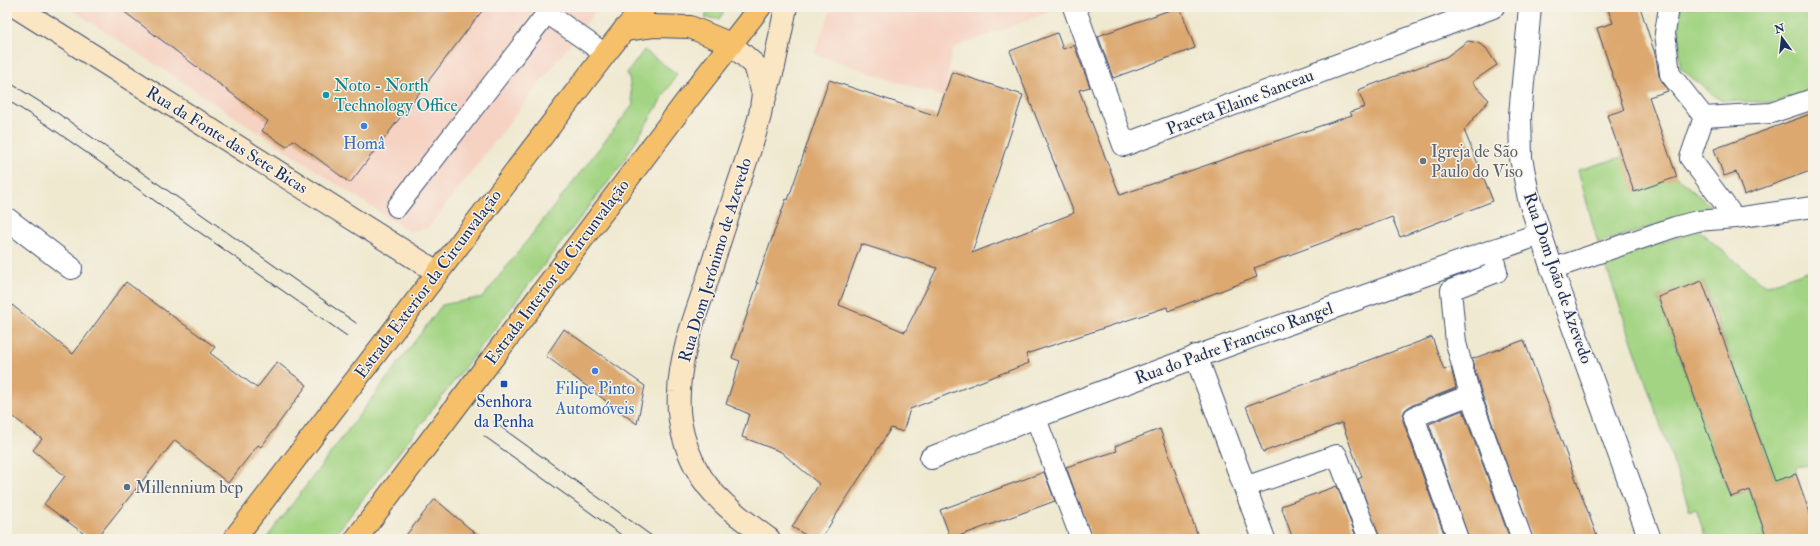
<svg xmlns="http://www.w3.org/2000/svg" width="1820" height="546" viewBox="0 0 1820 546" font-family="'IM FELL Double Pica',serif">
	<style>
		.built { fill: #f6d2c3 }
		.green { fill: #a3d483; stroke: #5f8270 }
		.building { fill: #dca870; fill-rule: evenodd }
		.lines { fill: none; stroke-linecap: round; stroke-linejoin: round }
		.lane-casing { stroke: #3b4b6f; stroke-width: 22 }
		.street-casing { stroke: #3b4b6f; stroke-width: 24 }
		.secondary-casing { stroke: #3b4b6f; stroke-width: 24 }
		.primary-casing { stroke: #3b4b6f; stroke-width: 24 }
		.lane { stroke: #fff; stroke-width: 20 }
		.street { stroke: #fff; stroke-width: 22 }
		.secondary { stroke: #fbe6c4; stroke-width: 22 }
		.primary { stroke: #f6c06b; stroke-width: 22 }
		.tram { stroke: #1b2f5e; stroke-width: 1 }
		.culture-dot { fill: #0f9aa8; stroke: #f7f3e8; stroke-width: 1.5 }
		.shop-dot { fill: #3f7fe0; stroke: #f7f3e8; stroke-width: 1.5 }
		.worship-dot { fill: #6b7280; stroke: #f7f3e8; stroke-width: 1.5 }
		.transit-dot { fill: #1a4fb4; stroke: #f7f3e8; stroke-width: 1.5 }
		.service-dot { fill: #5c6f8a; stroke: #f7f3e8; stroke-width: 1.5 }
		.labels { text-anchor: middle; dominant-baseline: central; stroke-width: 3; stroke-linejoin: round; paint-order: stroke }
		.culture-label { font-size: 17px; fill: #0d838f; stroke: #f7f3e8; text-anchor: start }
		.street-label { font-size: 17px; fill: #1b2f5e; stroke: #f7f3e8 }
		.shop-label { font-size: 17px; fill: #366cbe; stroke: #f7f3e8 }
		.worship-label { font-size: 17px; fill: #5b616d; stroke: #f7f3e8; text-anchor: start }
		.transit-label { font-size: 17px; fill: #164399; stroke: #f7f3e8 }
		.service-label { font-size: 17px; fill: #4e5e75; stroke: #f7f3e8; text-anchor: start }
	</style>
	<rect width="100%" height="100%" fill="#f7f3e8"/>
	<filter id="ink" filterUnits="userSpaceOnUse"><feTurbulence type="fractalNoise" baseFrequency=".025" numOctaves="2"/><feDisplacementMap in="SourceGraphic" scale="8" xChannelSelector="R" yChannelSelector="G"/><feConvolveMatrix kernelMatrix="1 2 1 2 8 2 1 2 1" color-interpolation-filters="sRGB"/></filter>
	<filter id="wash" filterUnits="userSpaceOnUse"><feTurbulence type="fractalNoise" baseFrequency=".012" numOctaves="4" result="noise"/><feDisplacementMap in="SourceGraphic" scale="16" xChannelSelector="R" yChannelSelector="G"/><feGaussianBlur stdDeviation="0.9" result="paint"/><feColorMatrix in="noise" values="0 0 0 0 0 0 0 0 0 0 0 0 0 0 0 0 0 1.4 0 .05"/><feComposite in="paint" operator="in"/></filter>
	<g filter="url(#wash)">
		<rect width="100%" height="100%" fill="#efe9d0"/>
		<!-- built -->
		<g class="built">
			<path d="M68,7H588L595,12L428,228L408,231Z"/>
			<path d="M832,7H1069L1052,11L953,48L944,97L814,54Z"/>
		</g>
		<!-- green -->
		<g class="green">
			<path d="M709,7H727L719,19L705,18Z"/>
			<path d="M1681,7H1813V91L1773,103L1720,100L1680,68L1678,21Z"/>
			<path d="M644,50L677,74L622,164L332,539H266L442,305L483,297L633,105L629,77L627,73Z"/>
			<path d="M1622,157L1677,177L1714,209L1598,243L1578,170Z"/>
			<path d="M1698,230L1765,286L1813,269V477L1808,465L1796,467V474L1775,481L1703,281L1658,297L1731,497L1750,490L1767,539H1706L1696,509L1690,511L1605,263Z"/>
		</g>
		<g id="blocks">
			<!-- building -->
			<g class="building">
				<path d="M118,7H485L350,183L293,140L287,147L262,131L268,121Z"/>
				<path d="M1178,7H1180L1195,48L1113,78L1098,36Z"/>
				<path d="M1607,7H1640L1656,57L1659,76L1668,91L1649,97L1677,177L1634,192L1607,115L1624,110L1597,28L1613,23Z"/>
				<path d="M1057,33L1063,49L1074,45L1090,87L1079,90L1120,195L1352,115L1350,112L1365,107L1358,90L1446,57L1468,41L1478,43L1486,48L1497,65L1472,82L1489,100L1464,130L1493,201L1400,237L1392,217L1254,268L1257,277L1168,311L1167,307L1026,354L1029,363L910,409L903,432L891,428L821,539H812L792,527L819,484L781,452L742,437L749,414L726,404L740,361L732,358L758,283H756L786,199L788,200L829,80L937,116L952,72L1023,95L972,253L1074,213L1010,51ZM861,244L937,268L905,332L839,305Z"/>
				<path d="M1813,113V170L1744,195L1736,172L1724,176L1714,149Z"/>
				<path d="M1702,281L1775,481L1796,474L1813,522V539H1767L1750,490L1731,497L1658,297Z"/>
				<path d="M126,282L215,347L210,353L257,388L277,362L307,385L261,447L258,445L228,483L175,440L96,539H91L44,504L65,476L33,450L42,439L7,412V301L73,354Z"/>
				<path d="M564,329L645,386L637,424L546,356Z"/>
				<path d="M1432,337L1444,370L1451,367L1456,388L1410,406L1405,410L1403,415V421L1446,539H1380L1358,479L1362,477L1342,423L1263,452L1246,406Z"/>
				<path d="M1524,340L1598,539H1533L1481,392L1472,359Z"/>
				<path d="M1463,410L1510,539H1469L1429,424Z"/>
				<path d="M1160,429L1199,539H1092L1066,467L1117,451L1115,446Z"/>
				<path d="M1044,472L1055,501L951,539L940,510Z"/>
				<path d="M1337,486L1357,539H1293L1281,506Z"/>
				<path d="M435,499L482,539H403Z"/>
			</g>
		</g>
	</g>
	<g filter="url(#ink)">
		<use href="#blocks" fill-opacity="0" stroke="#3b4b6f" stroke-width="1"/>
		<g class="lines">
			<!-- lane casing -->
			<g class="lane-casing">
				<g id="lane">
					<path d="M545,7L547,13L605,54"/>
					<path d="M1669,7L1665,33L1670,74L1704,117L1771,113L1813,99"/>
					<path d="M1704,117L1690,158L1735,218"/>
					<path d="M397,207L547,13"/>
					<path d="M1492,251L1497,272L1451,290L1456,343L1470,395L1522,539"/>
					<path d="M1552,269L1675,227L1697,221L1735,218L1813,207"/>
					<path d="M1035,416L1081,539"/>
					<path d="M1245,487L1337,455L1369,539"/>
					<path d="M1458,539L1414,417L1470,395"/>
				</g>
			</g>
			<!-- street casing -->
			<g class="street-casing">
				<g id="street">
					<path d="M1074,7L1124,145L1493,7"/>
					<path d="M1530,7L1520,115L1521,158L1529,199L1552,269L1650,539"/>
					<path d="M7,219L71,268"/>
					<path d="M1196,356L1264,539"/>
					<path d="M931,458C1132,378 1336,306 1540,234"/>
				</g>
			</g>
			<!-- secondary casing -->
			<g class="secondary-casing">
				<g id="secondary">
					<path d="M16,7L437,272"/>
					<path d="M731,44L755,65L763,94L760,115L754,137C738,185 722,233 707,281C695,317 680,354 679,392C677,418 684,445 696,468C712,499 742,519 769,539"/>
					<path d="M764,101L774,66L786,7"/>
				</g>
			</g>
			<!-- primary casing -->
			<g class="primary-casing">
				<g id="primary">
					<path d="M624,30L654,26L690,27L731,44"/>
					<path d="M234,539L605,54L624,30L645,7"/>
					<path d="M356,539L688,99L760,7"/>
				</g>
			</g>
			<!-- lane -->
			<use href="#lane" class="lane"/>
			<!-- street -->
			<use href="#street" class="street"/>
			<!-- secondary -->
			<use href="#secondary" class="secondary"/>
			<!-- primary -->
			<use href="#primary" class="primary"/>
			<!-- tram -->
			<g class="tram">
				<path d="M7,81L56,112L356,323"/>
				<path d="M7,100L47,125L347,336"/>
				<path d="M494,422L656,539"/>
				<path d="M484,436L627,539"/>
			</g>
		</g>
	</g>
	<!-- markers -->
	<circle class="culture-dot" cx="326" cy="95" r="4"/>
	<g class="shop-dot">
		<circle cx="364" cy="126" r="4"/>
		<circle cx="595" cy="371" r="4"/>
	</g>
	<circle class="worship-dot" cx="1423" cy="161" r="4"/>
	<rect class="transit-dot" x="500" y="380" width="8" height="8" rx="2"/>
	<circle class="service-dot" cx="127" cy="487" r="4"/>
	<g class="labels">
		<!-- culture labels -->
		<g class="culture-label">
			<text x="334" y="85">Noto - North<tspan x="334" dy="20">Technology Office</tspan></text>
		</g>
		<!-- street labels -->
		<g class="street-label">
			<text transform="translate(1240 102) rotate(-21)">Praceta Elaine Sanceau</text>
			<text transform="translate(227 140) rotate(32)">Rua da Fonte das Sete Bicas</text>
			<text transform="translate(715 260) rotate(-73)">Rua Dom Jerónimo de Azevedo</text>
			<text transform="translate(557 272) rotate(-53)">Estrada Interior da Circunvalação</text>
			<text transform="translate(1558 278) rotate(71)">Rua Dom João de Azevedo</text>
			<text transform="translate(428 284) rotate(-53)">Estrada Exterior da Circunvalação</text>
			<text transform="translate(1234 343) rotate(-20)">Rua do Padre Francisco Rangel</text>
		</g>
		<!-- shop labels -->
		<g class="shop-label">
			<text x="364" y="143">Homâ</text>
			<text x="595" y="388">Filipe Pinto<tspan x="595" dy="20">Automóveis</tspan></text>
		</g>
		<!-- worship labels -->
		<g class="worship-label">
			<text x="1431" y="151">Igreja de São<tspan x="1431" dy="20">Paulo do Viso</tspan></text>
		</g>
		<!-- transit labels -->
		<g class="transit-label">
			<text x="504" y="401">Senhora<tspan x="504" dy="20">da Penha</tspan></text>
		</g>
		<!-- service labels -->
		<g class="service-label">
			<text x="135" y="487">Millennium bcp</text>
		</g>
	</g>
	<!-- margin -->
	<rect width="1820" height="546" fill="none" stroke="#f7f3e8" stroke-width="24"/>
	<!-- north arrow -->
	<g transform="translate(1782 38) rotate(345)" stroke="#f7f3e8" stroke-width="3" paint-order="stroke">
	<path d="M0-3L7 15L0 10L-7 15Z" fill="#1b2f5e"/>
	<text y="-6" font-size="11" font-weight="bold" text-anchor="middle" fill="#1b2f5e">N</text>
	</g>
</svg>
